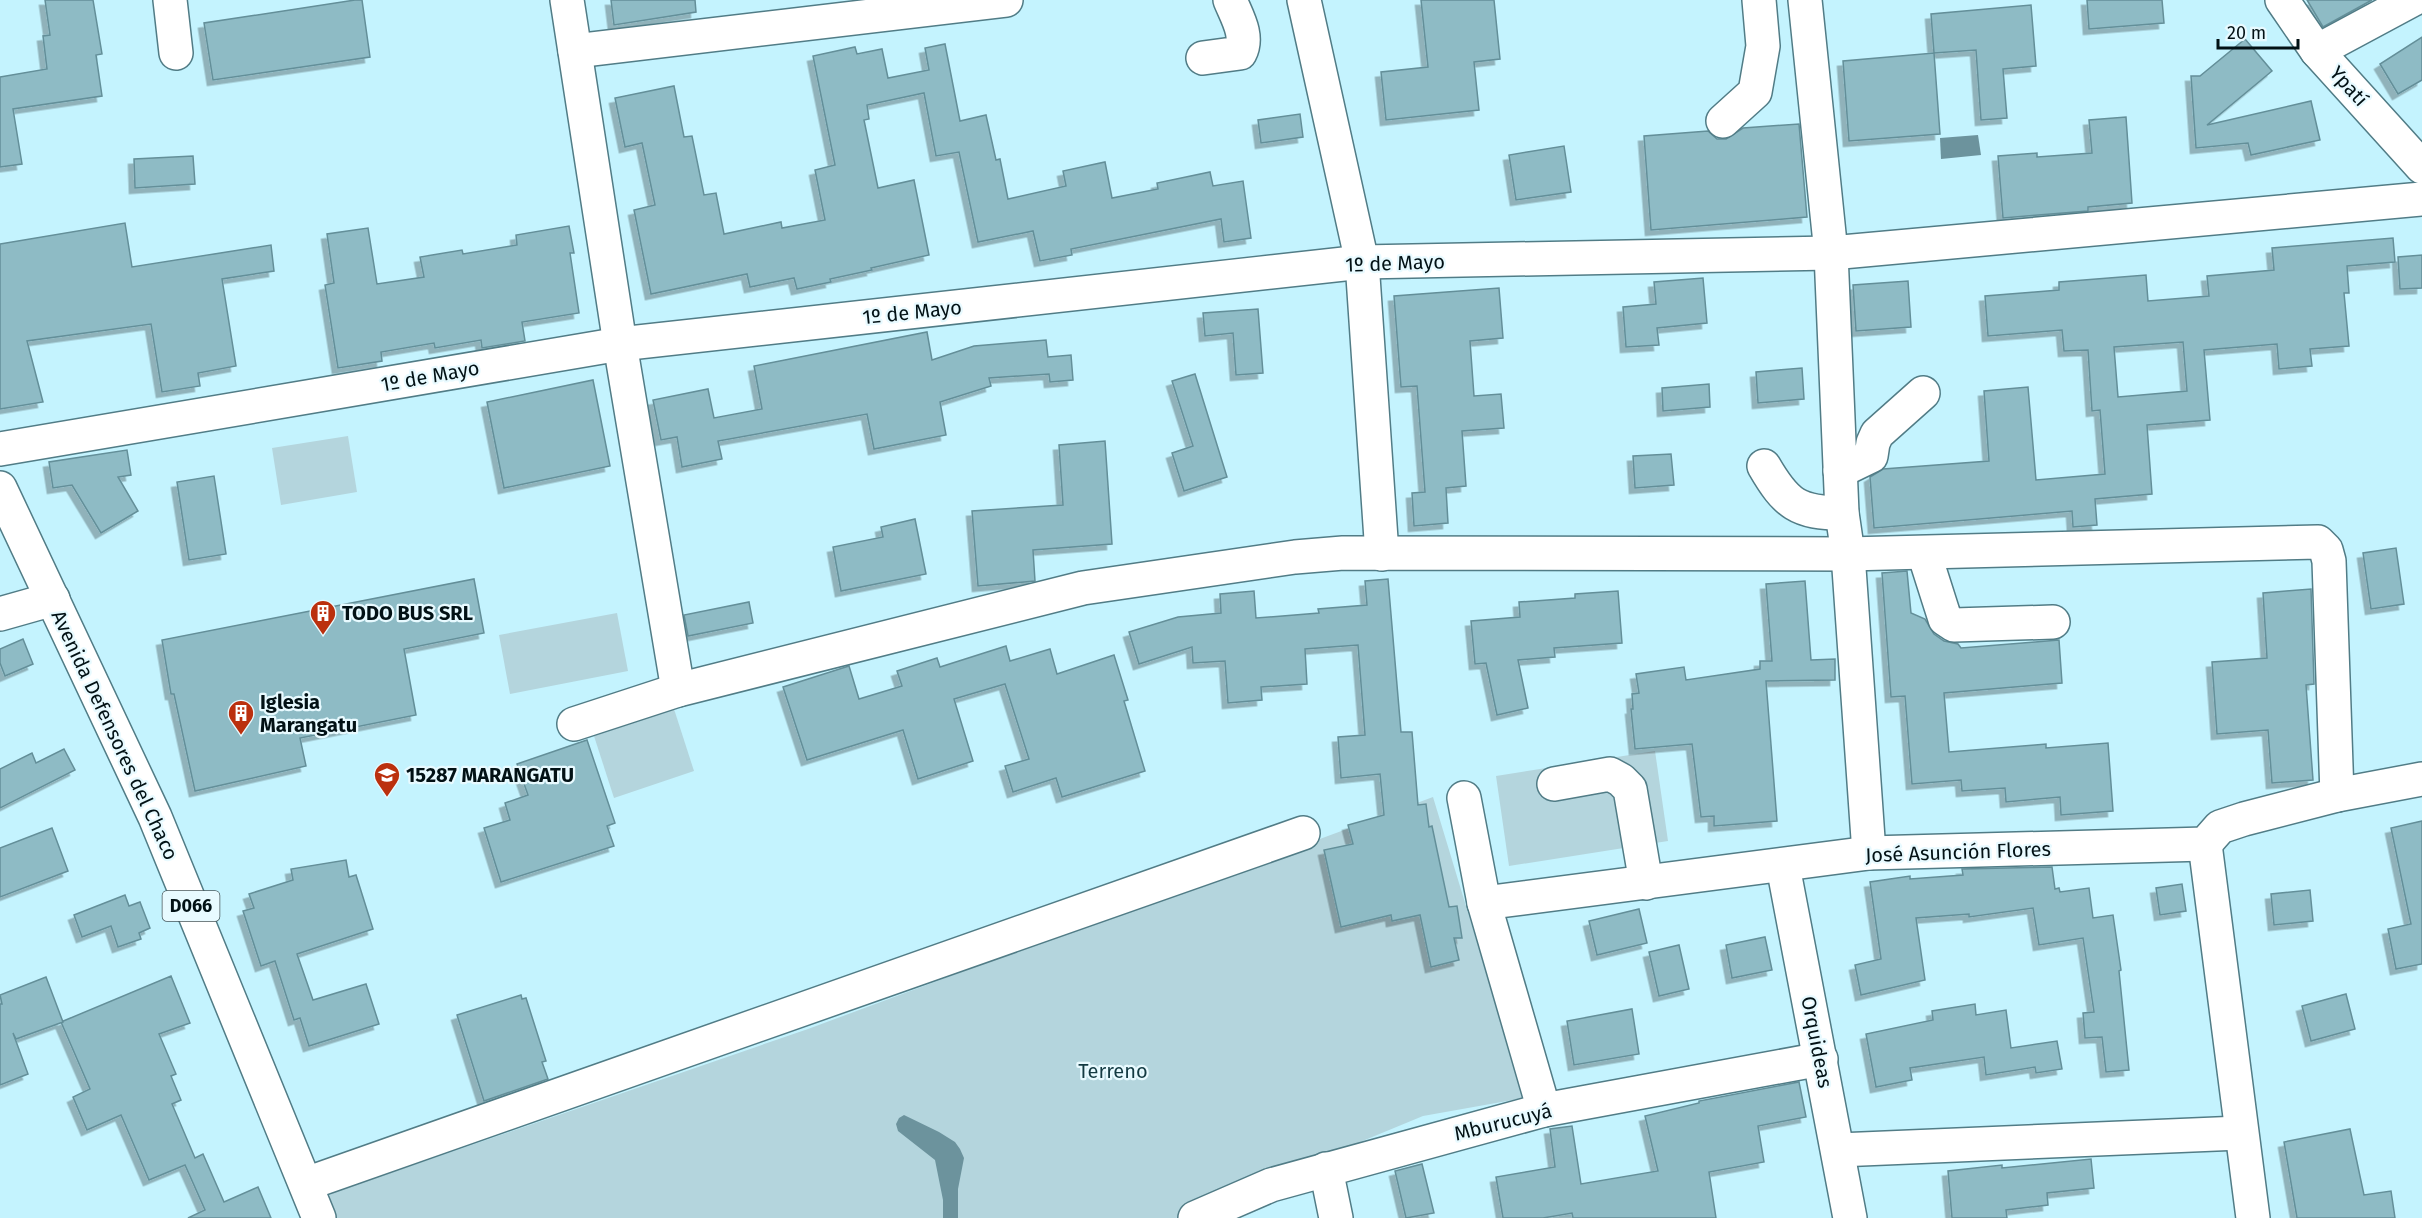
<svg xmlns="http://www.w3.org/2000/svg" width="2422" height="1218" viewBox="0 0 2422 1218" font-family="'Fira Sans',sans-serif">
	<style>
		.green { fill: #b4d5dd }
		.water { fill: #6c939d }
		.building { fill: #8ebbc5; stroke: #648f99; stroke-width: 1.5; fill-rule: evenodd; filter: url(#shadow) }
		.lines { fill: none; stroke-linecap: round; stroke-linejoin: round }
		.minor-casing { stroke: #517c86; stroke-width: 36 }
		.major-casing { stroke: #517c86; stroke-width: 36 }
		.minor { stroke: #fff; stroke-width: 33 }
		.major { stroke: #fff; stroke-width: 33 }
		.labels { text-anchor: middle; dominant-baseline: central; stroke-width: 4.5; stroke-linejoin: round; paint-order: stroke }
		.shield { fill: #e8faff; stroke: #47575b; stroke-width: 1.5 }
		.shield-label { font-size: 18px; font-weight: bold; fill: #021115 }
		.street-label { font-size: 20px; fill: #021115; stroke: #e8faff }
		.poi-label { font-size: 20px; font-weight: bold; fill: #021115; stroke: #e8faff; text-anchor: start }
		.park-label { font-size: 20px; fill: #133a42; stroke: #e8faff }
	</style>
	<defs>
		<filter id="shadow"><feDropShadow dx="-5.5" dy="5.5" stdDeviation="0" flood-color="#0004"/></filter>
	</defs>
	<rect width="100%" height="100%" fill="#c4f3fe"/>
	<!-- green -->
	<g class="green">
		<path d="M348,436L357,492L281,505L272,448Z"/>
		<path d="M617,613L628,671L510,694L499,635Z"/>
		<path d="M674,709L694,771L614,798L594,736Z"/>
		<path d="M1655,751L1668,841L1509,866L1496,776Z"/>
		<path d="M1433,797L1485,969L1527,1087L1524,1098L1423,1116L1176,1218H321L314,1205L335,1192L808,1029Z"/>
	</g>
	<!-- water -->
	<g class="water">
		<path d="M1978,135L1981,155L1941,159L1940,138Z"/>
		<path d="M904,1115L939,1132L955,1142L960,1149L964,1158L958,1189V1218H943V1200L935,1160L898,1131L896,1124L899,1118Z"/>
	</g>
	<!-- building -->
	<g class="building">
		<path d="M45,0H93L102,54L96,55L102,96L13,109L22,164L0,167V77L47,69L43,36L50,35Z"/>
		<path d="M355,0H362L370,57L213,80L204,23Z"/>
		<path d="M611,0H695L696,12L614,25Z"/>
		<path d="M1421,0H1494L1500,59L1474,62L1479,110L1386,120L1381,72L1428,67Z"/>
		<path d="M2087,0H2162L2164,23L2089,29Z"/>
		<path d="M2307,0H2372L2323,27Z"/>
		<path d="M2031,5L2036,66L2003,69L2007,118L1981,120L1976,50L1934,53L1931,14Z"/>
		<path d="M2422,37V80L2398,94L2380,64Z"/>
		<path d="M2245,39L2272,71L2207,125L2311,101L2320,140L2251,155L2248,143L2196,148L2191,76H2200Z"/>
		<path d="M945,44L960,121L986,115L996,160L1000,159L1008,199L1066,186L1063,171L1105,162L1112,198L1158,189L1157,183L1210,172L1213,186L1243,181L1251,238L1224,242L1221,219L1071,249L1072,255L1040,261L1033,231L978,242L959,152L936,156L924,93L867,105L869,119L864,120L878,188L914,180L929,255L871,268L872,270L830,279L831,282L797,289L794,278L750,287L747,274L651,294L634,210L655,205L642,143L625,147L615,98L674,86L684,137L692,136L704,195L716,193L724,234L781,222L782,228L825,220L815,170L835,165L813,56L855,47L857,54L882,49L888,78L929,70L925,48Z"/>
		<path d="M1934,53L1940,134L1849,141L1843,61Z"/>
		<path d="M1300,114L1303,137L1261,143L1258,120Z"/>
		<path d="M2126,117L2132,203L2088,207V211L2003,218L1998,156L2037,153V157L2092,153L2089,120Z"/>
		<path d="M1799,124L1807,217L1651,230L1644,136L1708,131L1717,139H1726L1743,128Z"/>
		<path d="M1564,146L1571,192L1516,200L1509,155Z"/>
		<path d="M193,156L195,184L135,188L134,159Z"/>
		<path d="M125,223L132,267L271,245L274,271L222,279L236,366L198,373L200,386L162,392L151,324L27,341L43,402L0,409V244Z"/>
		<path d="M569,226L574,253H570L579,313L522,322L525,341L482,348L481,340L435,348L434,343L381,352L382,361L338,368L325,285L334,283L327,234L368,228L377,284L424,277L420,257L462,250L463,254L517,245L516,235Z"/>
		<path d="M2393,238L2395,262L2347,266L2349,293H2344L2349,346L2310,349L2312,366L2279,369L2277,344L2204,350L2210,420L2147,425L2152,494L2095,499L2097,525L2073,527L2072,511L1874,528L1870,477L1883,469L1989,461L1984,391L2028,387L2036,480L2105,474L2100,410L2092,411L2088,350L2064,351L2062,330L1988,336L1985,296L2059,290V282L2146,275L2148,301L2209,296L2207,276L2274,270L2272,248ZM2183,342L2187,391L2118,397L2114,347Z"/>
		<path d="M2422,255V288L2400,289L2398,257Z"/>
		<path d="M1703,278L1707,323L1657,328L1659,345L1626,347L1623,307L1656,304L1654,282Z"/>
		<path d="M1908,281L1911,327L1856,331L1853,285Z"/>
		<path d="M1499,288L1503,338L1470,341L1474,396L1501,394L1504,428L1462,431L1466,486L1446,488L1448,523L1414,526L1412,493L1425,492L1417,386L1401,387L1394,296Z"/>
		<path d="M1258,309L1263,373L1236,375L1233,333L1205,336L1203,313Z"/>
		<path d="M927,332L932,360L974,346L1046,340L1048,357L1071,355L1073,380L1050,382L1049,374L989,378L991,386L940,402L946,435L874,449L867,414L718,441L722,459L682,467L677,437L661,440L653,400L708,389L714,418L762,409L754,366Z"/>
		<path d="M1802,368L1804,399L1758,403L1756,372Z"/>
		<path d="M1195,374L1227,477L1184,491L1172,453L1193,446L1172,381Z"/>
		<path d="M593,380L610,466L504,488L487,402Z"/>
		<path d="M1709,384L1710,407L1663,411L1662,388Z"/>
		<path d="M1105,441L1112,544L1033,550L1035,581L978,586L972,511L1063,505L1059,445Z"/>
		<path d="M127,450L131,475L118,477L138,511L101,533L72,485L53,488L49,462Z"/>
		<path d="M1671,454L1674,485L1635,488L1633,456Z"/>
		<path d="M214,476L226,554L189,560L177,482Z"/>
		<path d="M915,519L926,574L841,591L833,547L883,537L881,527Z"/>
		<path d="M2396,548L2404,604L2371,609L2363,553Z"/>
		<path d="M1907,571L1911,613L1925,619L1934,634L1944,641L1958,644L1961,648L2059,640L2062,683L1944,693L1949,752L2046,744V748L2108,743L2113,811L2061,815L2060,797L2006,802L2005,788L1962,791L1961,780L1912,784L1905,696L1891,697L1882,573Z"/>
		<path d="M474,579L484,633L404,649L416,715L300,738L306,766L195,791L174,694H171L162,640Z"/>
		<path d="M1388,579L1401,732H1412L1418,805L1426,804L1429,827L1432,826L1449,907L1457,906L1462,938H1454L1459,960L1431,967L1420,915L1392,921L1391,915L1341,927L1324,850L1353,844L1348,825L1384,815L1380,774L1341,778L1338,737L1365,735L1358,645L1305,649L1307,684L1261,687L1262,700L1228,703L1225,661L1193,663L1192,647L1139,664L1129,632L1178,617L1221,613L1220,594L1254,591L1256,618L1319,613L1318,609L1367,605L1365,581Z"/>
		<path d="M1805,581L1811,660L1835,659V680L1766,681L1777,821L1714,826V816L1701,817L1692,744L1635,749L1631,709H1633L1632,694L1639,693L1636,674L1684,667L1686,680L1760,669V661H1772L1766,584Z"/>
		<path d="M2311,589L2314,684L2306,685L2313,780L2272,783L2268,730L2217,734L2212,662L2267,658L2263,593Z"/>
		<path d="M1618,591L1622,643L1554,648L1555,657L1518,660L1528,708L1497,715L1486,663L1475,664L1471,621L1520,617L1519,602L1575,598V594Z"/>
		<path d="M749,602L753,623L688,636L684,615Z"/>
		<path d="M23,639L33,664L5,676L0,663V649Z"/>
		<path d="M1006,646L1010,661L1050,649L1057,674L1114,655L1128,700L1124,701L1145,771L1062,797L1056,778L1013,792L1005,766L1029,759L1005,684L954,699L973,761L918,779L903,730L807,760L783,687L849,666L859,699L902,686L897,671L937,658L940,667Z"/>
		<path d="M587,740L615,823L607,826L614,846L501,882L484,828L510,820L505,803L528,795L517,764Z"/>
		<path d="M64,749L75,770L0,808V769L32,753L36,763Z"/>
		<path d="M2422,821V964L2396,969L2388,929L2411,924L2391,828Z"/>
		<path d="M52,828L68,871L0,897V848Z"/>
		<path d="M346,860L349,877L356,875L373,929L297,954L313,1000L366,984L379,1024L309,1046L300,1018L294,1020L275,961L261,966L243,911L254,908L249,894L293,880L291,869Z"/>
		<path d="M2052,867L2055,889L2059,888L2060,892L2089,888L2093,918L2113,915L2121,970L2119,971L2129,1070L2106,1072L2102,1037L2085,1038L2083,1013L2094,1012L2083,938L2039,945L2033,908L1969,917V914L1916,918L1925,980L1861,995L1855,965L1881,959L1870,882L1910,876V879L1963,875L1962,869Z"/>
		<path d="M2182,884L2186,911L2160,915L2156,888Z"/>
		<path d="M2310,890L2313,921L2274,925L2271,894Z"/>
		<path d="M125,895L129,906L140,902L150,928L139,933L141,939L118,947L111,926L82,937L74,915Z"/>
		<path d="M1639,909L1647,943L1597,955L1589,921Z"/>
		<path d="M1765,937L1772,970L1732,978L1726,945Z"/>
		<path d="M1679,945L1689,989L1659,996L1649,952Z"/>
		<path d="M171,976L190,1023L159,1034L176,1074L171,1076L181,1100L172,1104L195,1158L203,1154L224,1202L258,1187L271,1218H188L205,1210L185,1165L149,1180L121,1115L87,1130L73,1097L90,1089L61,1022Z"/>
		<path d="M46,977L63,1022L16,1039L13,1033L28,1074L0,1085V1004H2L0,995Z"/>
		<path d="M2346,994L2355,1029L2311,1041L2302,1006Z"/>
		<path d="M521,995L522,999L526,998L546,1061L542,1062L548,1079L484,1101L457,1015Z"/>
		<path d="M1975,1004L1976,1015L2006,1010L2011,1048L2057,1041L2062,1069L2036,1073L2035,1067L1986,1075L1984,1057L1910,1068L1912,1080L1876,1087L1866,1034L1933,1020L1932,1011Z"/>
		<path d="M1632,1009L1639,1054L1574,1065L1567,1021Z"/>
		<path d="M1799,1082L1806,1117L1758,1126L1764,1162L1709,1172L1716,1218H1573L1572,1213L1543,1218H1503L1496,1177L1555,1167L1550,1129L1572,1126L1581,1184L1658,1171L1645,1116L1699,1103V1101Z"/>
		<path d="M2350,1129L2364,1195L2391,1191L2395,1218H2297L2284,1142Z"/>
		<path d="M2091,1159L2094,1188L2047,1193L2048,1205L2006,1210L2007,1218H1952L1948,1171L2002,1165V1168Z"/>
		<path d="M1422,1164L1434,1213L1406,1218L1395,1171Z"/>
	</g>
	<g class="lines">
		<!-- minor casing -->
		<g class="minor-casing">
			<g id="minor">
				<path d="M170,0L176,53"/>
				<path d="M567,0L620,344L678,690"/>
				<path d="M1304,0L1362,262L1382,554"/>
				<path d="M1805,0L1831,253L1842,513L1848,554L1869,853"/>
				<path d="M2282,0L2317,51L2422,167"/>
				<path d="M575,51L1006,0"/>
				<path d="M2317,51L2412,0"/>
				<path d="M1203,58L1240,53C1249,36 1237,17 1230,0"/>
				<path d="M1723,121L1755,92L1763,46L1759,0"/>
				<path d="M0,449L620,344L1362,262L1831,253L2422,199"/>
				<path d="M1764,466C1786,504 1798,513 1842,513"/>
				<path d="M1840,471L1871,456L1873,443L1877,434L1923,393"/>
				<path d="M1924,553L1945,619L1954,625L2053,622"/>
				<path d="M0,614L53,599"/>
				<path d="M574,724L678,690L1083,588L1295,557L1343,553L1848,554L2318,542L2326,550L2329,561L2337,795"/>
				<path d="M1554,784L1610,774L1621,780L1630,789L1646,883"/>
				<path d="M1464,798L1484,903L1544,1110"/>
				<path d="M2205,844L2253,1218"/>
				<path d="M1783,866L1850,1218"/>
				<path d="M1484,903L1869,853L2205,844L2220,827L2244,819L2337,795L2422,779"/>
				<path d="M1838,1150L2240,1133"/>
				<path d="M1326,1169L1336,1218"/>
				<path d="M306,1184L1303,833"/>
				<path d="M1195,1218L1271,1185L1544,1110L1821,1059"/>
			</g>
		</g>
		<!-- major casing -->
		<g class="major-casing">
			<path id="major" d="M0,488L155,817L319,1218"/>
		</g>
		<!-- minor -->
		<use href="#minor" class="minor"/>
		<!-- major -->
		<use href="#major" class="major"/>
	</g>
	<!-- icons -->
	<defs>
		<g id="building-pin" transform="scale(1.35)"><path d="M0 17L-7.5 6A9.5 9.5 0 1 1 7.5 6Z" fill="#bb300e" stroke="#e8faff"/><path d="M-4-6H4V6H1V3H-1V6H-4ZM-2.5-4.3h1.7v1.8h-1.7ZM.8-4.3h1.7v1.8H.8ZM-2.5-1h1.7V.8h-1.7ZM.8-1h1.7V.8H.8Z" fill="#fff"/></g>
		<g id="school-pin" transform="scale(1.35)"><path d="M0 17L-7.5 6A9.5 9.5 0 1 1 7.5 6Z" fill="#bb300e" stroke="#e8faff"/><path d="M0-5L7-2L0 1L-7-2ZM-4 1L0 2.5L4 1V4Q0 6-4 4Z" fill="#fff"/></g>
	</defs>
	<g fill-rule="evenodd">
		<use href="#building-pin" x="323" y="613"/>
		<use href="#building-pin" x="241" y="713"/>
		<use href="#school-pin" x="387" y="775"/>
	</g>
	<g class="labels">
		<!-- shield labels -->
		<rect class="shield" x="162.5" y="891" width="57" height="30" rx="4.5"/>
		<g class="shield-label">
			<text x="191" y="906">D066</text>
		</g>
		<!-- street labels -->
		<g class="street-label">
			<text transform="translate(2349 86) rotate(48)">Ypatí</text>
			<text transform="translate(1395 263) rotate(-2)">1º de Mayo</text>
			<text transform="translate(912 312) rotate(-6)">1º de Mayo</text>
			<text transform="translate(430 376) rotate(-10)">1º de Mayo</text>
			<text transform="translate(115 735) rotate(65)">Avenida Defensores del Chaco</text>
			<text transform="translate(1958 852) rotate(-2)">José Asunción Flores</text>
			<text transform="translate(1817 1042) rotate(79)">Orquideas</text>
			<text transform="translate(1503 1122) rotate(-14)">Mburucuyá</text>
		</g>
		<!-- poi labels -->
		<g class="poi-label">
			<text x="342" y="613">TODO BUS SRL</text>
			<text x="260" y="702">Iglesia<tspan x="260" dy="23">Marangatu</tspan></text>
			<text x="406" y="775">15287 MARANGATU</text>
		</g>
		<!-- park labels -->
		<g class="park-label">
			<text x="1113" y="1071">Terreno</text>
		</g>
	</g>
	<!-- scale -->
	<path d="M2218 39v9h80v-9" fill="none" stroke="#021115" stroke-width="3"/>
	<text x="2227" y="39" font-size="18" fill="#021115" stroke="#e8faff" stroke-width="4.5" paint-order="stroke">20 m</text>
</svg>
